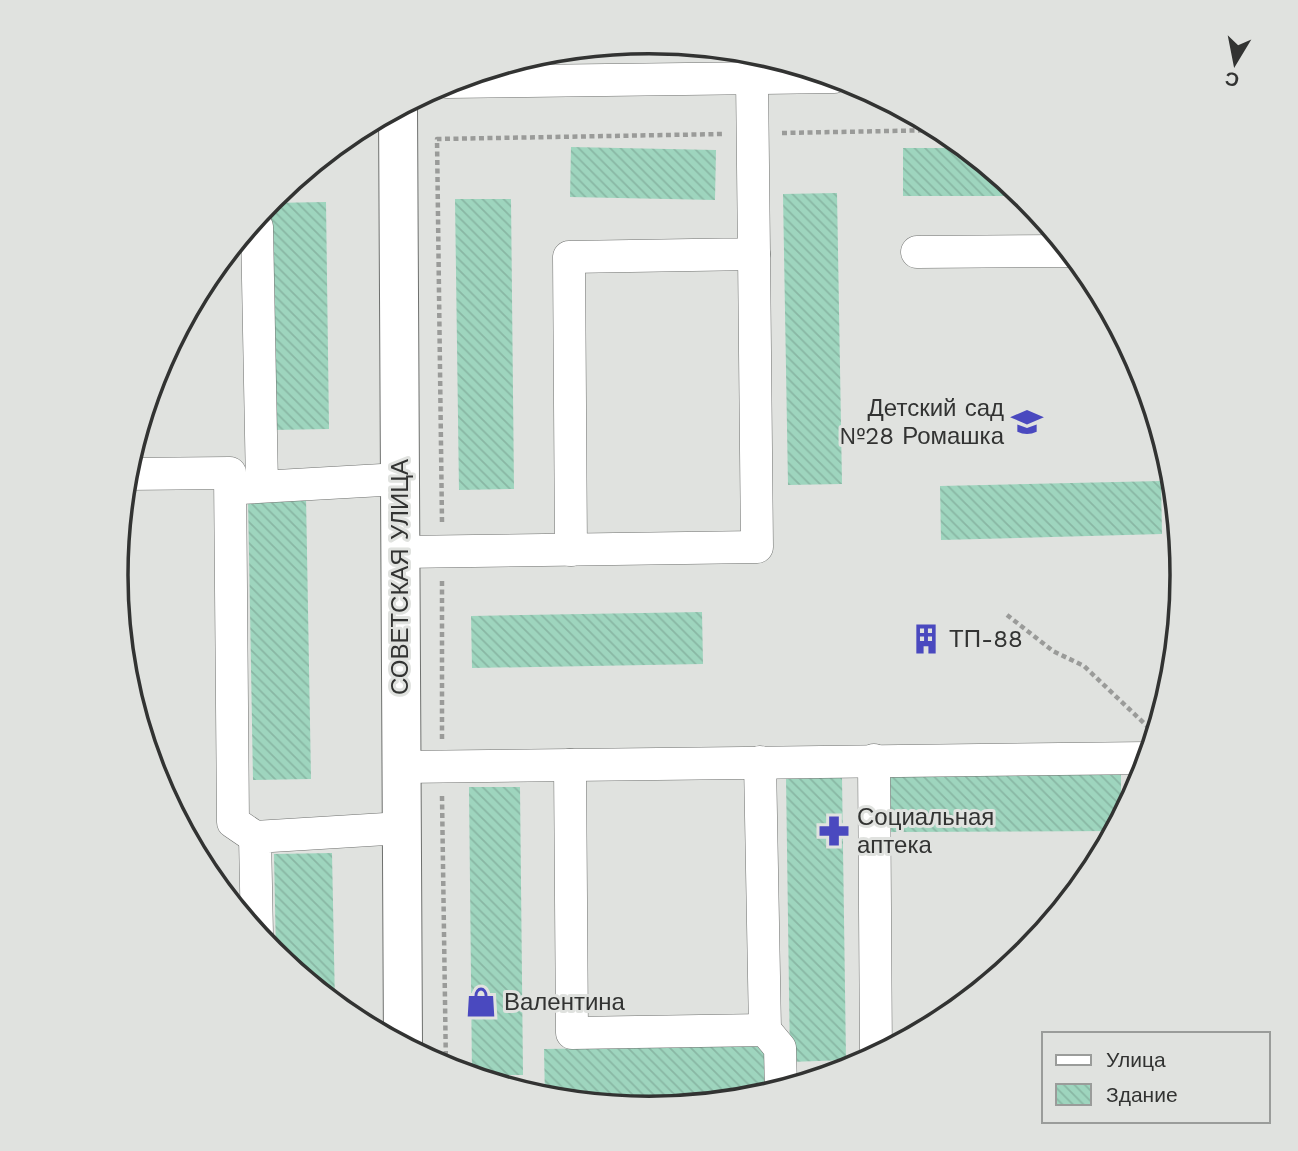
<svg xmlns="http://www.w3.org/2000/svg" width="1298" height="1151" viewBox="0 0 1298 1151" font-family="'Work Sans',sans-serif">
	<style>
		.building { fill: url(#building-back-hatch) }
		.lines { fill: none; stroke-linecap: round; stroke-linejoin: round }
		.minor-casing { stroke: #6e706e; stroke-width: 33 }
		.major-casing { stroke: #6e706e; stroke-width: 40 }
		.path { stroke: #9a9b99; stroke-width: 4.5; stroke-dasharray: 5 3.5; stroke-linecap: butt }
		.minor { stroke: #fff; stroke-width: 32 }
		.major { stroke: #fff; stroke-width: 38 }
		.labels { text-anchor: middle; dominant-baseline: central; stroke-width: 6; stroke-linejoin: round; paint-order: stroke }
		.poi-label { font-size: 24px; fill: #323332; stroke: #e0e2df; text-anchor: start }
		.street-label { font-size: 24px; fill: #323332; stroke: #e0e2df }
		.rim { fill: none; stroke: #323332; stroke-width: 3.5 }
	</style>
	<defs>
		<pattern id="building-back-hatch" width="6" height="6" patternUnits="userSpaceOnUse" patternTransform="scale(1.75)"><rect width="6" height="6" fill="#9ed5be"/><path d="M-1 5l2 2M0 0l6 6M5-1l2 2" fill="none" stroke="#89b7a4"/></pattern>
	</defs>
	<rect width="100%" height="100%" fill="#e0e2df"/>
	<!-- building -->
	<g class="building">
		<path d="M571,147L716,150L715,200L570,197Z"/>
		<path d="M903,148H965L1023,196H903Z"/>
		<path d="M837,193L842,484L788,485L783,194Z"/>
		<path d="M455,199H511L514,489L459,490Z"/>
		<path d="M326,202L329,429L272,430L270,203Z"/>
		<path d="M1161,481L1162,534L941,540L940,486Z"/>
		<path d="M306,496L311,779L253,780L248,497Z"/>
		<path d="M702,612L703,664L472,668L471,616Z"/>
		<path d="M934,628L935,649H919L918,629Z"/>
		<path d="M1121,774V818L1115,831L889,832V776Z"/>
		<path d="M786,777H842L846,1060L790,1062Z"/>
		<path d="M469,787H520L523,1075H472Z"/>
		<path d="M332,853L335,1005L276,956L274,854Z"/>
		<path d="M772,1046L773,1093L753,1099L688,1105L618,1106L545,1099L544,1049Z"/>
	</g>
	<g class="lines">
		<!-- minor casing -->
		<g class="minor-casing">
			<g id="minor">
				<path d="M447,82L834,77"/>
				<path d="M248,228L257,227L262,486"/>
				<path d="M917,252L1069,251"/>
				<path d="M126,474L230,473L233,822L255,837"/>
				<path d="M240,488L400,479"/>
				<path d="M571,550L569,257L754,254L752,78"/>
				<path d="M400,552L757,547L754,254"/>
				<path d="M874,760L876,1056"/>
				<path d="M760,762L765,1030"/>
				<path d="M570,765L572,1033L765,1030L780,1048L781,1090"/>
				<path d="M401,767L1148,758"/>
				<path d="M257,935L255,837L402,828"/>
			</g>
		</g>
		<!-- major casing -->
		<g class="major-casing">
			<path id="major" d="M398,108L403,1046"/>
		</g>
		<!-- path -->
		<g class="path">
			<path d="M782,133L942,130"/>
			<path d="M343,140H356"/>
			<path d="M442,522L437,139L724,134"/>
			<path d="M1007,615L1053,651L1084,666L1148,727"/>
			<path d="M442,739V579"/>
			<path d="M442,796L446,1069"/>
		</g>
		<!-- minor -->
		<use href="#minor" class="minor"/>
		<!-- major -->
		<use href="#major" class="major"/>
	</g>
	<!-- icons -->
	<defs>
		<g id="school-bare" transform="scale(2.415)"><path d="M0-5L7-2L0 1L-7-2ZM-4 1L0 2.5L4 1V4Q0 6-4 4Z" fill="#4a49bf" stroke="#e0e2df" stroke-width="2.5" paint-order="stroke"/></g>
		<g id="building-bare" transform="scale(2.415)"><path d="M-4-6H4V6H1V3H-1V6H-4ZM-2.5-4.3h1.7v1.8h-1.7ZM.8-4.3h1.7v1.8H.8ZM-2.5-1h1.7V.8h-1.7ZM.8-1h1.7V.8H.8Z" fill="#4a49bf" stroke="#e0e2df" stroke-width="2.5" paint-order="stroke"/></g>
		<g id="pharmacy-bare" transform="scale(2.415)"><path d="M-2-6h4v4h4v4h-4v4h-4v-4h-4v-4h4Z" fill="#4a49bf" stroke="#e0e2df" stroke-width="2.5" paint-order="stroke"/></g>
		<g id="shop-bare" transform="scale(2.415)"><path d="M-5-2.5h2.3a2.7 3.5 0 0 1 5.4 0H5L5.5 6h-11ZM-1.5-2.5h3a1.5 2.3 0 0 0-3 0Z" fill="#4a49bf" stroke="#e0e2df" stroke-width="2.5" paint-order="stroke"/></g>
	</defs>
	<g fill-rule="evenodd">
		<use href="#school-bare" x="1027" y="422"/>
		<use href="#building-bare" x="926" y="639"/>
		<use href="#pharmacy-bare" x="834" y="831"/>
		<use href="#shop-bare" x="481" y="1002"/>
	</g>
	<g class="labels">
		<!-- poi labels -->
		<g class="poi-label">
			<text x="1004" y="408" text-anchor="end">Детский сад<tspan x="1004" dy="28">№28 Ромашка</tspan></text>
			<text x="949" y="639">ТП-88</text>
			<text x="857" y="817">Социальная<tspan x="857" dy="28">аптека</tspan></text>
			<text x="504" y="1002">Валентина</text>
		</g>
		<!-- street labels -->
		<g class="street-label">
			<text transform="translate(400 577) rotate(-90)">СОВЕТСКАЯ УЛИЦА</text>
		</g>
	</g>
	<!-- crop -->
	<path d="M0 0H1298V1151H0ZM128 575a521 521 0 1 1 1042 0a521 521 0 1 1-1042 0Z" fill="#e0e2df" fill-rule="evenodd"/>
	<path class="rim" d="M128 575a521 521 0 1 1 1042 0a521 521 0 1 1-1042 0Z"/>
	<!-- legend -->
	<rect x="1042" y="1032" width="228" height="91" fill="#e0e2df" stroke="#9a9c9a" stroke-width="2"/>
	<rect x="1056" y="1055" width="35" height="10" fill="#ffffff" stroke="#9a9c9a" stroke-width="2"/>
	<text x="1106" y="1067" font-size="21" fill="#323332">Улица</text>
	<rect x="1056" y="1084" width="35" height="21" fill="url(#building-back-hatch)" stroke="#9a9c9a" stroke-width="2"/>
	<text x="1106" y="1102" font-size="21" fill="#323332">Здание</text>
	<!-- north arrow -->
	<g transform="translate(1235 63) rotate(190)" stroke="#e0e2df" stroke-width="5" paint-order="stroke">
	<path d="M0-5L12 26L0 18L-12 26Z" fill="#323332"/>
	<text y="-10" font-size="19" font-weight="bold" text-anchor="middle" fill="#323332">С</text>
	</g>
</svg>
